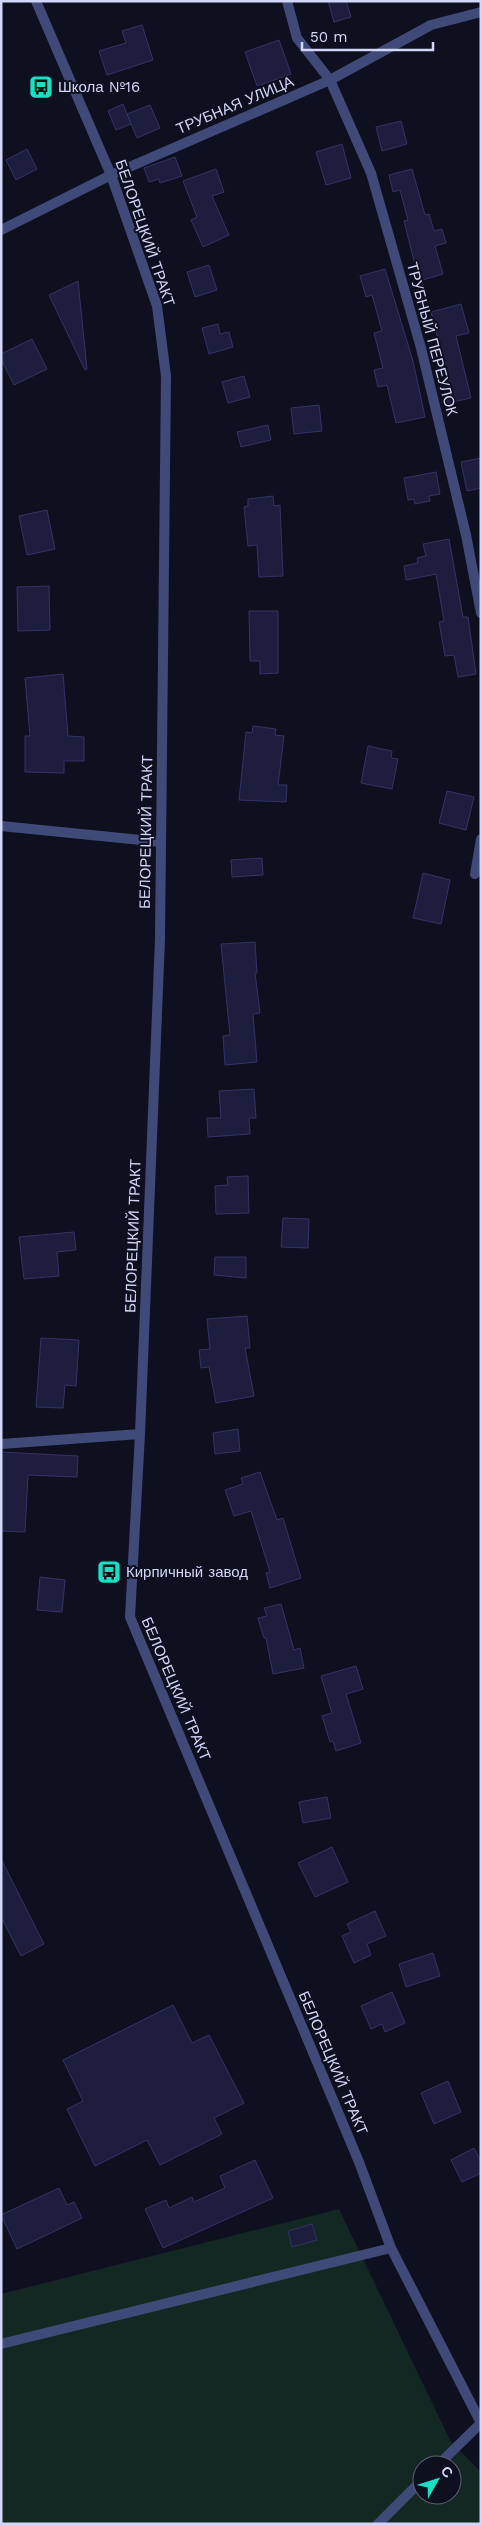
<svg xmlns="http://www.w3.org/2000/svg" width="482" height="2525" viewBox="0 0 482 2525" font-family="'Work Sans',sans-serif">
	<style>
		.green { fill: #132822; fill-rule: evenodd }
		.building { fill: #1d1e3e; stroke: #323467 }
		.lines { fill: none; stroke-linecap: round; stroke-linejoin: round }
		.minor { stroke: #3f4a79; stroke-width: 10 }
		.tertiary { stroke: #3f4a79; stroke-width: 10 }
		.labels { text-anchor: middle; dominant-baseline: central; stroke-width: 4; stroke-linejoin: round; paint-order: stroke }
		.poi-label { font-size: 15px; fill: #d2d7fa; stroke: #0f101f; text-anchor: start }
		.street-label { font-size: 15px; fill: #d2d7fa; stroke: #0f101f }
	</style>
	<rect width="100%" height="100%" fill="#0f101f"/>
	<!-- green -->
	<path class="green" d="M339,2209L451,2442L481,2472V2524H1V2294ZM422,2465H452V2495H422Z"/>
	<!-- building -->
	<g class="building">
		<path d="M328,1H346L351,17L334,22Z"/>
		<path d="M142,25L153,60L107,75L99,51L126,43L122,31Z"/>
		<path d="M279,40L291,74L257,86L245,52Z"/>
		<path d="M123,104L131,124L116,130L108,111Z"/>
		<path d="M150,105L160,128L137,138L127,114Z"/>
		<path d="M401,121L407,144L382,151L376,127Z"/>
		<path d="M342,144L351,178L326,185L316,152Z"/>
		<path d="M27,149L37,169L16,180L6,160Z"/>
		<path d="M175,157L182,176L160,183L159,179L149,182L144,168Z"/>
		<path d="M216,169L224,192L212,196L229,235L203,247L191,220L197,217L183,181Z"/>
		<path d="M412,169L425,215L429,214L434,231L442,229L446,243L435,246L443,274L419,281L404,221L408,220L400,190L393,192L389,175Z"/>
		<path d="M209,265L217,290L195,297L187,272Z"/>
		<path d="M385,269L413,361L425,417L396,423L387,385L378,387L374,370L383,368L374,333L382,331L372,295L366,297L360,276Z"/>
		<path d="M78,281L87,369L85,370L49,295Z"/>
		<path d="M461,304L469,333L456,336L471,398L448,403L442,365H445L431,312Z"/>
		<path d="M218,324L220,334L229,332L233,347L209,354L202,328Z"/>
		<path d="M32,339L47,369L14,385L1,359V354Z"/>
		<path d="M244,376L250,397L228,403L222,382Z"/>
		<path d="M319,405L322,431L294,434L291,408Z"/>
		<path d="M268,425L271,440L241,447L237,432Z"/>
		<path d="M481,458V488L467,491L461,462Z"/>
		<path d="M436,472L440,494L429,496L430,501L415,504L414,499L408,500L404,478Z"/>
		<path d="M273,496L274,506L280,505L283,576L259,577L257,545L248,546L244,507L248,506V499Z"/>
		<path d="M47,510L55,549L27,555L19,516Z"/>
		<path d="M449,539L463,617H468L476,674L458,677L454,655L445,656L439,622L444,621L436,574L406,580L404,566L418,563L417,558L426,556L423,544Z"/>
		<path d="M49,586L50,630L18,631L17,587Z"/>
		<path d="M249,611H278V673L260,674V661H250Z"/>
		<path d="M63,674L68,736L84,737V761H64V773L25,772V736H30L25,678Z"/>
		<path d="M253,726L276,729L275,735L284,736L278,785H287L286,802L239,800L246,732L252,733Z"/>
		<path d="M368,746L392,751L391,758L398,759L392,789L361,783Z"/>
		<path d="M447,791L474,797L466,830L439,823Z"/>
		<path d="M262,858L263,875L232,877L231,860Z"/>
		<path d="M423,873L450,880L441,924L413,918Z"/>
		<path d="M255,942L257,973H255L260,1013L253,1014L257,1062L225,1065L223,1036L230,1035L221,944Z"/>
		<path d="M254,1089L256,1118H249L250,1134L208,1137L207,1118H221L219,1091Z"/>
		<path d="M248,1176L249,1213L216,1214L215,1186L228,1185L227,1177Z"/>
		<path d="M283,1218L309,1219L308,1248L281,1247Z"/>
		<path d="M74,1232L76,1250L57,1252L59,1276L24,1279L19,1237Z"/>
		<path d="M215,1257H246V1278L214,1275Z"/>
		<path d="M247,1316L250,1348H245L254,1396L216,1403L209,1367L201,1368L199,1350L210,1349L207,1319Z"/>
		<path d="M41,1338L79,1340L76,1386L65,1385L63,1408L36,1407Z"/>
		<path d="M238,1429L240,1451L215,1454L213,1433Z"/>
		<path d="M1,1452L78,1456L77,1477L28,1475L25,1532L1,1531Z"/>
		<path d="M260,1472L277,1520L283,1518L301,1578L270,1588L266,1573L270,1572L251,1511L234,1516L225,1490L243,1484L241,1478Z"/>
		<path d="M40,1577L65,1580L62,1612L37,1610Z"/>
		<path d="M281,1604L294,1650L300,1648L304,1668L273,1674L266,1638H264L258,1618L267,1616L264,1608Z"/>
		<path d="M356,1666L363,1689L346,1694L361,1743L336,1751L333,1741L330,1742L322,1716L332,1713L321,1676Z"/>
		<path d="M327,1797L331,1818L303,1823L299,1802Z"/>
		<path d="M332,1847L348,1882L315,1897L298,1863Z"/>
		<path d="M1,1859L44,1944L21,1956L1,1917Z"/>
		<path d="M375,1911L386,1936L367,1944L371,1955L354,1963L342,1936L351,1932L347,1924Z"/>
		<path d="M433,1953L440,1976L406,1987L399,1964Z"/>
		<path d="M392,1992L405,2023L385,2032L382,2024L371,2029L361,2006Z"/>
		<path d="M173,2005L192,2043L209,2035L244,2103L214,2118L222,2134L160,2165L147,2140L95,2166L67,2109L83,2101L63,2060Z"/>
		<path d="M448,2081L461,2112L434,2124L421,2093Z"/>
		<path d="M474,2148L481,2161V2173L462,2182L451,2160Z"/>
		<path d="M255,2160L273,2198L163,2248L145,2209L166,2200L169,2208L192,2197L194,2202L225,2188L220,2176Z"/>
		<path d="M59,2188L67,2205L74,2202L82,2218L17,2249L1,2215Z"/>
		<path d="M312,2224L317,2240L292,2247L288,2231Z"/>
	</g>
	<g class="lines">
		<!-- minor -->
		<g class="minor">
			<path d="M287,1L297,38L330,80L371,173L421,348L466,535L481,613"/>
			<path d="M1,230L111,175L330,80L431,25L481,12"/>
			<path d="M1,826L161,842"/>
			<path d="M475,874L481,839"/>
			<path d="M1,1444L140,1434"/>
			<path d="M1,2344L391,2248"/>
			<path d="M438,2465L481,2423"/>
			<path d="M378,2524L422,2480"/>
		</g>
		<!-- tertiary -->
		<path class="tertiary" d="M36,1L111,175L157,306L166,376L160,939L140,1434L130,1617L359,2162L391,2248L481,2423"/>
	</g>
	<!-- icons -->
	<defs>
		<g id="bus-square" transform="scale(1.25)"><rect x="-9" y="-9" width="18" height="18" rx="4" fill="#19dfc4" stroke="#0f101f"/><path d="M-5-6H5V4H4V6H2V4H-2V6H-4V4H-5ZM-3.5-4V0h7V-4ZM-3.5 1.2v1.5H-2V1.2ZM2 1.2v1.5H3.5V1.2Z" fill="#111"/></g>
	</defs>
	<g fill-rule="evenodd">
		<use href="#bus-square" x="41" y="87"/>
		<use href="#bus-square" x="109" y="1572"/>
	</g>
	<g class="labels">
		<!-- poi labels -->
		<g class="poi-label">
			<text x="58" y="87">Школа №16</text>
			<text x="126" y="1572">Кирпичный завод</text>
		</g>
		<!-- street labels -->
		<g class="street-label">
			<text transform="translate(235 105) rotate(-23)">ТРУБНАЯ УЛИЦА</text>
			<text transform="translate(145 233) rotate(71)">БЕЛОРЕЦКИЙ ТРАКТ</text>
			<text transform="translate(432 339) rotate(75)">ТРУБНЫЙ ПЕРЕУЛОК</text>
			<text transform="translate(146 832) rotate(-89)">БЕЛОРЕЦКИЙ ТРАКТ</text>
			<text transform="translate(133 1236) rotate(-88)">БЕЛОРЕЦКИЙ ТРАКТ</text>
			<text transform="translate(176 1689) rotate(67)">БЕЛОРЕЦКИЙ ТРАКТ</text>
			<text transform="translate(333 2063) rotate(67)">БЕЛОРЕЦКИЙ ТРАКТ</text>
		</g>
	</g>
	<!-- border -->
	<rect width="482" height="2525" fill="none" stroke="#d2d7fa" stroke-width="5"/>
	<!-- north arrow -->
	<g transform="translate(437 2480) rotate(51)"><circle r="24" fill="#0f101f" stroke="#5d6077"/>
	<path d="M0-4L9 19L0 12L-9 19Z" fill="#19dfc4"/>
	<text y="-8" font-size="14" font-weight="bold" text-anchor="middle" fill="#d2d7fa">С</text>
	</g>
	<!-- scale -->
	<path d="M302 42v8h131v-8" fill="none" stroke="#d2d7fa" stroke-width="2.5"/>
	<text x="310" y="42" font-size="15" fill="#d2d7fa" stroke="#0f101f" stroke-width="4" paint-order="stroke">50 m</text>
</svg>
